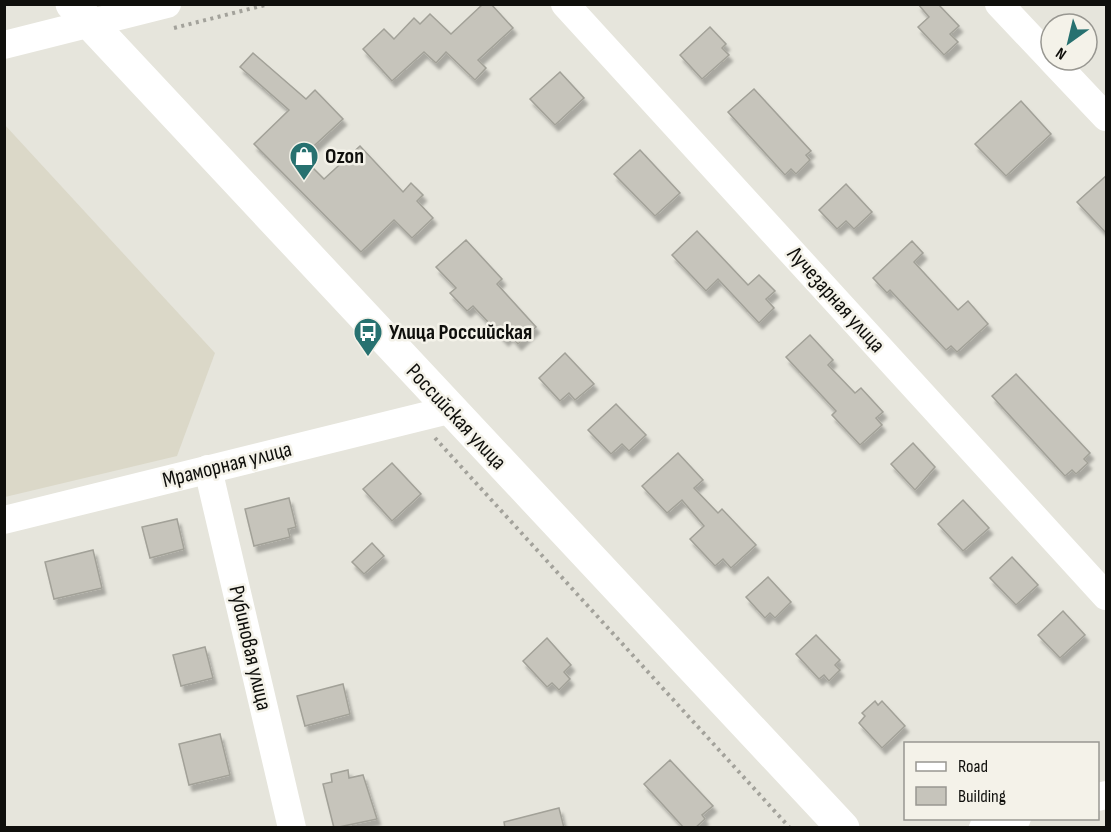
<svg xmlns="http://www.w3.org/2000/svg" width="1111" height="832" viewBox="0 0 1111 832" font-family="'Sofia Sans Condensed',sans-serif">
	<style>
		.built { fill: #dbd8c8 }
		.building { fill: #c6c4bb; stroke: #a2a198; stroke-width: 1.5; filter: url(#shadow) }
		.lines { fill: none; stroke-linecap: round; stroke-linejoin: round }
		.path { stroke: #a3a29b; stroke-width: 4; stroke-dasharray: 3 4.5; stroke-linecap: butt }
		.minor { stroke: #fff; stroke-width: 28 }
		.major { stroke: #fff; stroke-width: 33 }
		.labels { text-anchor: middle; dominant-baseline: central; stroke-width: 5; stroke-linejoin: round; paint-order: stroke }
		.poi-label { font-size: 22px; font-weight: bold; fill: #0f0f0c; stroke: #f4f2e9; text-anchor: start }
		.street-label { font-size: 22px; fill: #0f0f0c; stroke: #f4f2e9 }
	</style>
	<defs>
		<filter id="shadow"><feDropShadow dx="3.5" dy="6" stdDeviation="1.5" flood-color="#0004"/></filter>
	</defs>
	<rect width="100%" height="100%" fill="#e6e5dc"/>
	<!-- built -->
	<path class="built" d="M4,124L215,353L177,456L5,497Z"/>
	<!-- building -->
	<g class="building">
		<path d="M483,4H491L513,28L478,60L486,68L475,80L446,52L436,63L424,52L392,81L363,49L384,29L394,39L414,18L420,24L430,14L451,34Z"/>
		<path d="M918,4H938L959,26L950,34L958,42L944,55L918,27L929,17Z"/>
		<path d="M710,27L726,44L722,48L729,55L702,79L680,55Z"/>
		<path d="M253,53L306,99L315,90L343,119L302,157L324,179L360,146L403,192L411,183L423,195L417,201L433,218L412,238L394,220L361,252L254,144L289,110L240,67Z"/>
		<path d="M560,72L584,98L555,125L530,99Z"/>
		<path d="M754,89L811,151L806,155L810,160L796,174L791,169L785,175L728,112Z"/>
		<path d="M1021,101L1051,134L1006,176L975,144Z"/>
		<path d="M640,150L680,193L655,216L614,174Z"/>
		<path d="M1107,175V234L1077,202Z"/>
		<path d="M846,184L872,212L854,229L846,221L837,229L819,210Z"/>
		<path d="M697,231L748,285L759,275L775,291L766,299L774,308L759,323L718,279L706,291L672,255Z"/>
		<path d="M466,240L502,279L497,284L536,327L518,344L510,335L505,340L473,306L467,311L450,293L456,288L436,267Z"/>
		<path d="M912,241L923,253L914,262L958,310L968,301L988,324L957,352L951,346L946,350L890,290L887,293L873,278Z"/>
		<path d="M810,335L833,360L828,365L855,393L861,388L883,412L876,418L882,425L860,445L832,415L836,411L786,357Z"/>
		<path d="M565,353L594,384L575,400L569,393L560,401L539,378Z"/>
		<path d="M1016,374L1090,453L1084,459L1088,463L1076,474L1072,470L1065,476L992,396Z"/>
		<path d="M616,404L646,435L629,451L622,444L611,454L588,430Z"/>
		<path d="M913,443L935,467L915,490L891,464Z"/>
		<path d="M678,453L703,480L694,488L718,513L722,509L756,545L731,568L723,559L715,566L690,539L704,526L682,500L667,513L642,486Z"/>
		<path d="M392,463L421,494L392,521L363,489Z"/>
		<path d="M289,498L296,527L288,529L290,537L254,546L245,509Z"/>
		<path d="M963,500L989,528L963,551L938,524Z"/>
		<path d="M177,519L184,549L150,558L142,527Z"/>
		<path d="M372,543L384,556L364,574L352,562Z"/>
		<path d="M93,550L102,588L54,599L45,562Z"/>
		<path d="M1012,557L1038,585L1016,605L990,578Z"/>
		<path d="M768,577L791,602L775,618L770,613L765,618L746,597Z"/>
		<path d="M1063,611L1085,635L1060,658L1038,635Z"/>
		<path d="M816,635L840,660L835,665L840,670L829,681L824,675L819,679L796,654Z"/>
		<path d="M547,638L571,665L564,672L570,679L559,690L552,683L547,687L523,661Z"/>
		<path d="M205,647L213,678L181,686L173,655Z"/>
		<path d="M343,684L350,714L305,726L297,696Z"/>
		<path d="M875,701L878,705L882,701L905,726L882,748L859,723L865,716L862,713Z"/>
		<path d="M220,734L230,775L189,785L179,744Z"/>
		<path d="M670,760L713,806L702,815L705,819L695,828H684L644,784Z"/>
		<path d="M348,770L349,778L363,775L377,819L334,828L323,784L332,782L331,774Z"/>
		<path d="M559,808L564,828H505L504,822Z"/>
	</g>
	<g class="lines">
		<!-- path -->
		<g class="path">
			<path d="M174,28L269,4"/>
			<path d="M435,438L790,828"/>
		</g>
		<!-- minor -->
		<g class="minor">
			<path d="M565,4L1106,596"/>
			<path d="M999,4L1051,59"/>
			<path d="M4,45L167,4"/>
			<path d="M1052,60L1106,117"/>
			<path d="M208,469L292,828"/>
			<path d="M4,520L449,410"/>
			<path d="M1098,797L1106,795"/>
			<path d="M983,828L1017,818"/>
		</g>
		<!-- major -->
		<path class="major" d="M72,4L843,828"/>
	</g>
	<!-- icons -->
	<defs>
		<g id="shop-pin" transform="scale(1.5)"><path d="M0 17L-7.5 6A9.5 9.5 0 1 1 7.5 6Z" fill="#277170" stroke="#f4f2e9"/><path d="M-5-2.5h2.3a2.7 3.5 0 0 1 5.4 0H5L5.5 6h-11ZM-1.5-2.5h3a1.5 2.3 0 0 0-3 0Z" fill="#fff"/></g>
		<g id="bus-pin" transform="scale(1.5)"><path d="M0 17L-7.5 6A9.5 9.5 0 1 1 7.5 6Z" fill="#277170" stroke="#f4f2e9"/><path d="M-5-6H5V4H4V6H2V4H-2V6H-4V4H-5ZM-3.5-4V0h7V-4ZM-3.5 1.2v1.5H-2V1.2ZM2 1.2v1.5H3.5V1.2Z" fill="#fff"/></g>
	</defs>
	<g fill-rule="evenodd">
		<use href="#shop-pin" x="304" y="156"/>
		<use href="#bus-pin" x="368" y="332"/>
	</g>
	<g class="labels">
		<!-- poi labels -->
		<g class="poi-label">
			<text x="325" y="156">Ozon</text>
			<text x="389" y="332">Улица Российская</text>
		</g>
		<!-- street labels -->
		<g class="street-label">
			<text transform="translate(836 300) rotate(48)">Лучезарная улица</text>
			<text transform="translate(456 417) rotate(47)">Российская улица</text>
			<text transform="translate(227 465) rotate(-14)">Мраморная улица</text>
			<text transform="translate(250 648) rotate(77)">Рубиновая улица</text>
		</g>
	</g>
	<!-- border -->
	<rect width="1111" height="832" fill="none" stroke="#0f0f0c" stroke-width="12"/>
	<!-- legend -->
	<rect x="904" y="742" width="195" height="78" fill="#f4f2e9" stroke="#989791" stroke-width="1.5"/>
	<rect x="916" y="762" width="30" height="9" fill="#ffffff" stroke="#989791" stroke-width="1.5"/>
	<text x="958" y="772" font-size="18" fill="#0f0f0c">Road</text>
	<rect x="916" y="787" width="30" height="18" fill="#c6c4bb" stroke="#989791" stroke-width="1.5"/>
	<text x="958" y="802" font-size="18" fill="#0f0f0c">Building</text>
	<!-- north arrow -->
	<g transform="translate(1069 42) rotate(214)"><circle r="28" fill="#f4f2e9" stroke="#989791" stroke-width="1.5"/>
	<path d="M0-4.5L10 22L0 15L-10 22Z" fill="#277170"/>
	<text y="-9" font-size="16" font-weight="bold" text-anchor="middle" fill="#0f0f0c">N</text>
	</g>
</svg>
